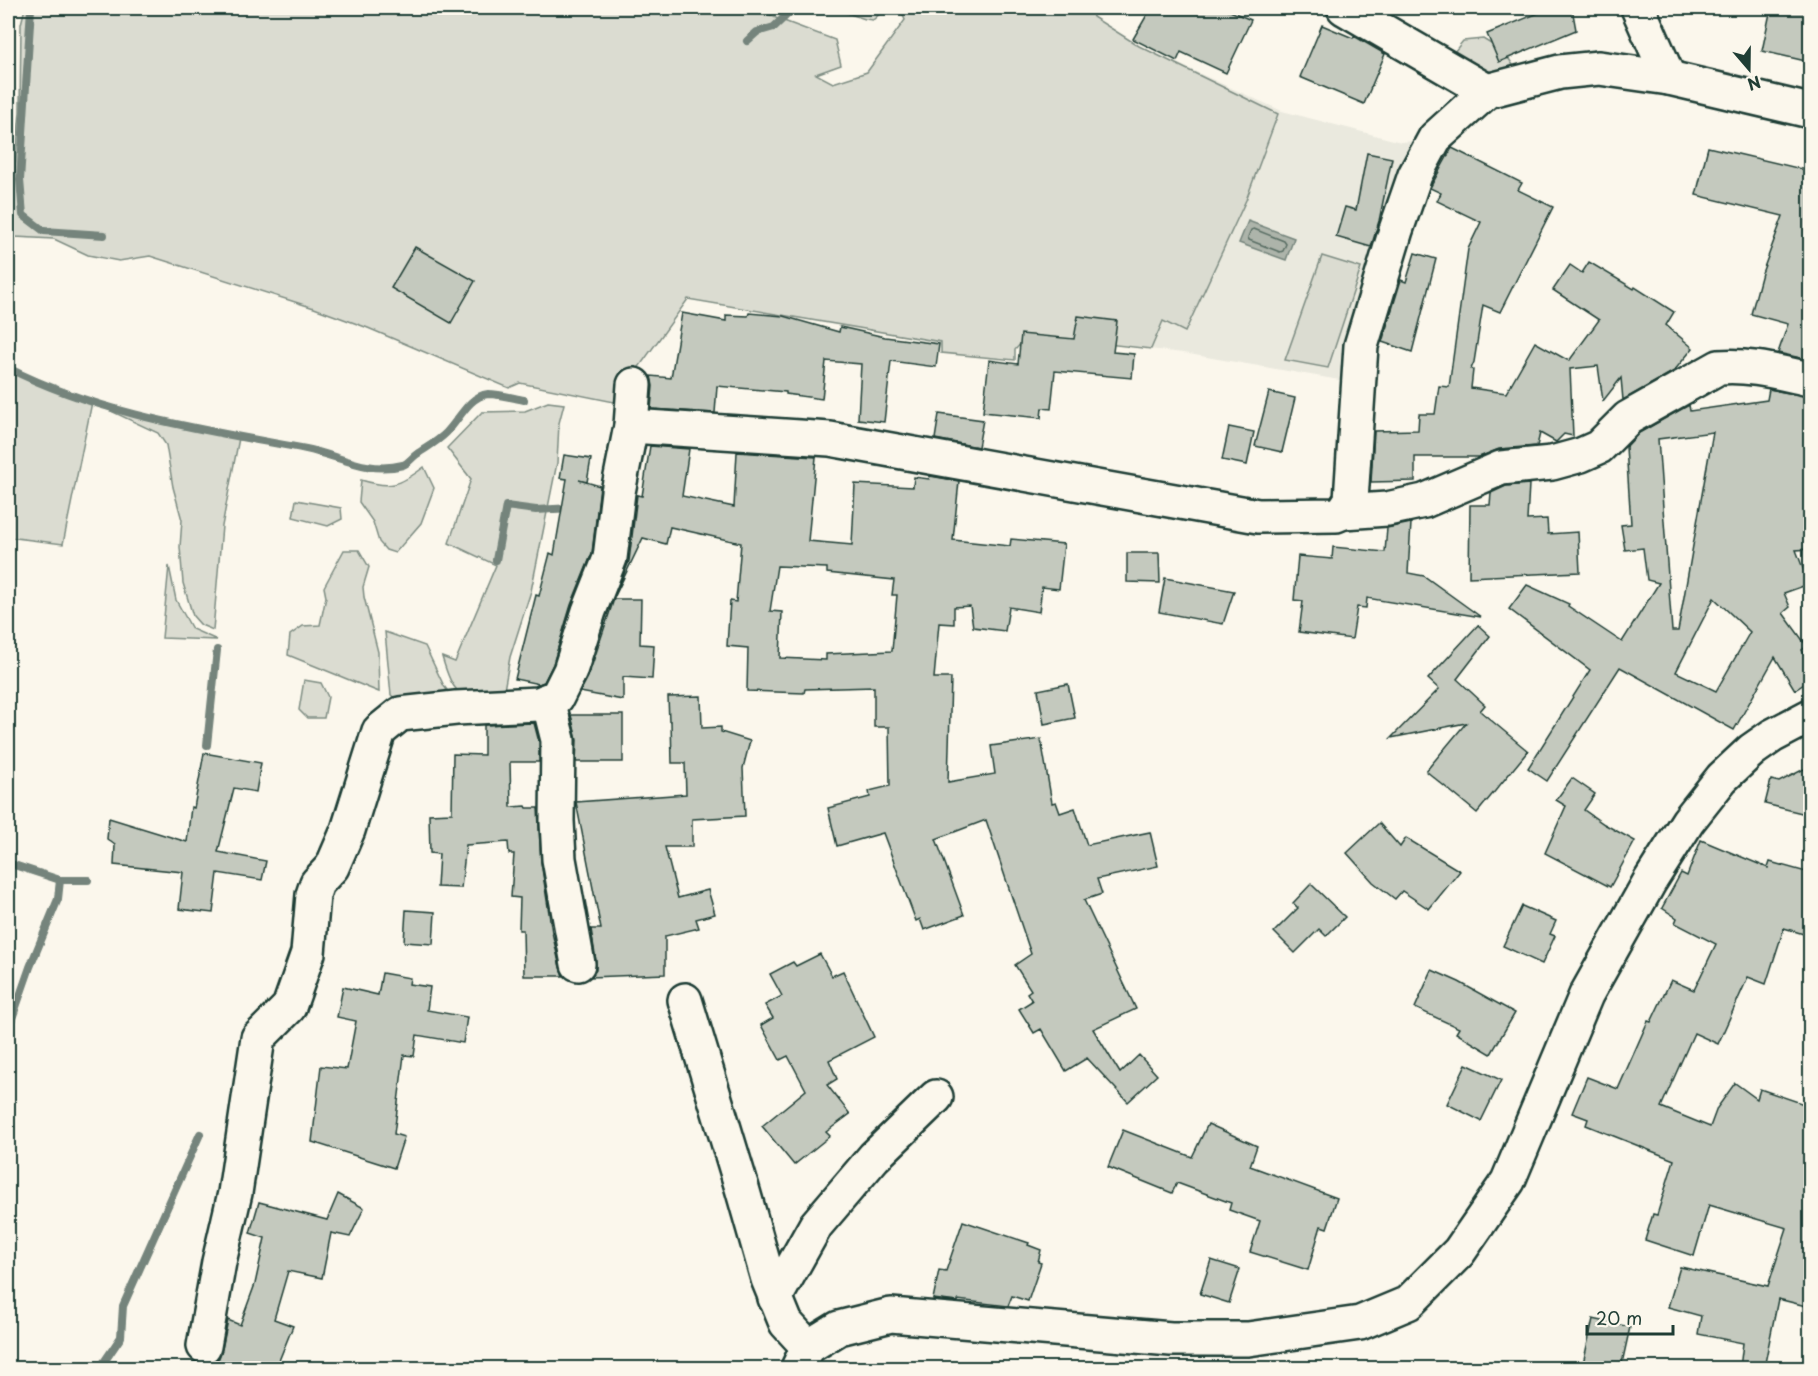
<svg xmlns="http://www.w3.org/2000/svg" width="1818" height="1376" viewBox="0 0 1818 1376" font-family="'Playpen Sans',sans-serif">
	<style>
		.built { fill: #eae9de }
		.green { fill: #dbdcd1; stroke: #7d8c82; stroke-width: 1.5 }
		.water { fill: #adb4aa; stroke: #74847b; stroke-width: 1.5 }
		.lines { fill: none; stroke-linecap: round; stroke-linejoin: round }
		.shore { stroke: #586d63; stroke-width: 1.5 }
		.stream { stroke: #74847b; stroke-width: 8 }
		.building { fill: #c4c9be; stroke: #1f3d34; stroke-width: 1.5; fill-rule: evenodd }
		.minor-casing { stroke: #1f3d34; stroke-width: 38 }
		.minor { stroke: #fbf7ec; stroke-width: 33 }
	</style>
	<rect width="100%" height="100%" fill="#fbf7ec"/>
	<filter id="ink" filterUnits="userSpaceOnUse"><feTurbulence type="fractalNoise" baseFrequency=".0167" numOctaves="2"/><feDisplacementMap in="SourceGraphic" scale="12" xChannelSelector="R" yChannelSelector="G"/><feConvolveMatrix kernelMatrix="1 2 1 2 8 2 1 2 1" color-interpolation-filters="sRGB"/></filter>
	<g filter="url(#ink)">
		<!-- built -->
		<path class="built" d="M914,8H1078L1139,46L1282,111L1401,142L1415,141L1351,382L1183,353L1016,333L1015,360L944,342L719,305L851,94Z"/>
		<!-- green -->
		<g class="green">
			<path d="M8,8H14L12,17L11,160L8,172Z"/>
			<path d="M25,8H757L776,18L835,40L841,65L816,74L833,83L867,72L905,20L900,8H1091L1093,17L1139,46L1278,114L1246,200L1185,332L1163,321L1151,349L1028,335L1015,350V360L941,353V342L688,299L614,402L520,383L509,388L368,328L314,308L150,256L119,261L88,255L54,239L15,237L8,229V213L14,180L20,112L21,24Z"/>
			<path d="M832,8H831H886L873,20L865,19Z"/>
			<path d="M1483,39C1509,54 1515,63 1524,92L1512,102C1487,94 1468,73 1454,52L1463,41Z"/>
			<path d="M1322,256L1361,268L1328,368L1285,360Z"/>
			<path d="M8,368C82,405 160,419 239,438L222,526L213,630L201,625L193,616L183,583L180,547L182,520L173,487L166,445L158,433L92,402L63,544L8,537Z"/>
			<path d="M548,402L564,404L559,423L557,463L531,591L510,657L502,701C460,696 455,700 442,657L455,662L496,565L449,543L471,479L447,448L482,412L525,411Z"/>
			<path d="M424,467L434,488L421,523L395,553L386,550L379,542L373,522L359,502L361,480C391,489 399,486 424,467Z"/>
			<path d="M296,500L341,508L342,519L328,526L293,517Z"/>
			<path d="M344,550H359L369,567L363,587L364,597L378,652L379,692L288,655L290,635L303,626L320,625L326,597L324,587Z"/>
			<path d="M169,566L176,600L192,629L217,640L162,638Z"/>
			<path d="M385,632L425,646L444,686L453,698L399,702L391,695Z"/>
			<path d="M304,680L321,683L328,697L324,718H307L299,710Z"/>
		</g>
		<!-- water -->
		<path class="water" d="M1248,221L1294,238L1286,260L1239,243Z"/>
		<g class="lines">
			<!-- shore -->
			<path class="shore" d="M1254,229L1284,241L1286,244L1283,251L1280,252L1249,240L1248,237L1251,230Z"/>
			<!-- stream -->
			<g class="stream">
				<path d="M31,8L20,180L23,215L44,231L104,235"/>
				<path d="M747,41L757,32L774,27L794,8"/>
				<path d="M8,368C101,415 205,430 306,449C340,456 367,474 403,465C409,463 411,458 417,454C427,447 437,442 446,433C459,420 469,396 488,394C500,394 513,398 524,400"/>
				<path d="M496,560L506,506L536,510L572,508"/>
				<path d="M207,745L217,650"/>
				<path d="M8,863L60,880H88"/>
				<path d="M8,1030L30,967L58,899L60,880"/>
				<path d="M100,1368L121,1337L123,1306L200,1134"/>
			</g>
		</g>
		<!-- building -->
		<g class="building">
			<path d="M1151,8H1223L1251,20L1226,73L1181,52L1177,61L1133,39Z"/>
			<path d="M1551,8H1572L1576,30L1499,62L1487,34Z"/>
			<path d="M1771,8H1810V62L1762,51Z"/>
			<path d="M1322,25L1353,38L1354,36L1385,54L1364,104L1300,77Z"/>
			<path d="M1708,147L1810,171V360L1778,353L1788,324L1751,314L1762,273L1783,216L1696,195Z"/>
			<path d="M1452,148L1522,183L1518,190L1553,207L1500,312L1483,305L1474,362L1471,369L1473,370L1471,388L1506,393L1535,342L1569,361L1599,320L1553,290L1570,265L1582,273L1589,262L1634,289L1635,287L1674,312L1666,325L1693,348L1674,371L1623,400L1621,378L1603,401L1598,366L1570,369L1573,436L1564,434L1556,442L1540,433L1537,446L1499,449L1479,457H1415V481L1371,482L1374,431L1418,430L1419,414H1435L1439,386L1449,387L1468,249L1481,222L1437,201L1441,193L1430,188Z"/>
			<path d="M1367,153L1392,158L1379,221L1371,247L1336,237L1345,207L1356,210Z"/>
			<path d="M415,247L475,281L451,323L391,288Z"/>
			<path d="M1415,253L1436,259L1412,352L1382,342L1401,280L1406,282Z"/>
			<path d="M682,313L726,321V315L748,316L749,313L783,316L839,332L840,327L885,337L939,344L936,367L891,361L884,422L858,419L861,364L826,361L822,399L786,394V392L717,386L715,413L651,409L653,386L651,376L671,378Z"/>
			<path d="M1078,316L1117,321L1113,352L1134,354L1132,378L1055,371L1051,409L1042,408L1041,418L983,412L989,360L1018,364L1021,334L1074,339Z"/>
			<path d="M1769,389L1810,397V549L1796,550L1809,584L1784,593L1790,607L1783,613L1807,646L1802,650L1810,664V680L1795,690L1775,657L1734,730L1620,667L1547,781L1528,768L1590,670L1509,609L1527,585L1569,604L1568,606L1622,642L1659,583L1647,580L1643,548L1625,550L1621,525L1631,524L1626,447L1639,433L1689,405L1690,411L1767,400ZM1713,432L1678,631H1672L1658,439ZM1714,598L1750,632L1716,691L1676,672Z"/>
			<path d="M1269,392L1295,398L1282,452L1255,446Z"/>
			<path d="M939,414L983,420L978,447L935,439Z"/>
			<path d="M1229,427L1254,432L1247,465L1222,460Z"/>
			<path d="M650,446L689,449L682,496L734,507L737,452L816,457L808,541L852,545L855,484L913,487L914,477L929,479L930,476L959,481L953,540L1010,546L1011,539L1064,544L1059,589L1042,587L1039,612L1009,607L1005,631L973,627L970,606L954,607V624L939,623L934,678H951L948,782L995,774L991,746L1041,739L1052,803L1056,802L1060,813L1075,808L1087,845L1150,832L1158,866L1097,879L1102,894L1084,900L1136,1009L1093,1029L1120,1073L1139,1055L1157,1075L1128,1102L1087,1058L1066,1071L1041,1029L1034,1033L1019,1009L1032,1001L1027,993L1031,990L1015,965L1031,954L986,820L936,839L964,915L924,930L920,919L916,921L883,833L837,846L828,808L870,797L869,791L890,786L889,727H874V687L805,689L804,693L747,691L748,648L727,646L730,601L736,602L741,543L670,527L666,544L643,538L615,596L629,561L637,495L642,496ZM777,566L827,568V573L894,580L892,595H897L892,651L826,654V660L780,658L782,612L770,611Z"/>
			<path d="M564,455L591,459L587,482L579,480L600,486L592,553L571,605L553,664L544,682L539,684L515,679L536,595L539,596L550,553L554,555L567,479L560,478Z"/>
			<path d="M1529,484L1527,520L1547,519L1548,534L1578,532L1580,572L1469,577L1470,505H1490L1491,493L1506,486Z"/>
			<path d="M1411,523L1408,573L1424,576L1481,617L1367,598L1366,608L1357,607L1352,639L1299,632L1303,601L1294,600L1298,556L1332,559L1333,547L1385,552L1387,528Z"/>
			<path d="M1127,553H1159L1160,583L1127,582Z"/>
			<path d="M1165,578L1234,591L1223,624L1159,612Z"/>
			<path d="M614,599H641L640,644L654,645L652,679L623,677V700L580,692L588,677Z"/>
			<path d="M1478,625L1490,636L1457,679L1485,705L1480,711L1528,751L1477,813L1426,771L1466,723L1391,738L1439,689L1428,679Z"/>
			<path d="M1068,684L1075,718L1044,724L1038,690Z"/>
			<path d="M701,696L702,728L721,727V732L750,741L743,768L745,816L692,819V847H665L678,898L708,890L715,914L696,919L699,928L665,936V974L591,977L596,970V961L591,929H601L576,802L686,794L685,763H672L671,721H669L668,697Z"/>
			<path d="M571,715H623V762H576L577,740Z"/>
			<path d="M534,723L539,742V762H510L511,807L526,806L527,808H538L541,862L552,932L560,967L563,976H524L523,930H519L520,898L511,897L514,854H509L508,842L466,845L461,888L437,887L439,854L430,853L429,814L452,813L453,754L484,755V725Z"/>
			<path d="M204,753L261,763L256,792L234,788L218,852L266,861L262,880L218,873L213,913L179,909L183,872L114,865L115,845L107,839L109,818L187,842L191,807L194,808Z"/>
			<path d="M1810,766V815L1765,804L1771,780L1779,782Z"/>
			<path d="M1572,778L1595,794L1584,810L1604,824L1635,841L1610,887L1545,853L1566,806L1556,800Z"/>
			<path d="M1379,823L1400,847L1406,838L1460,871L1429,909L1402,891L1395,899L1373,882L1347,853Z"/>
			<path d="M1701,840L1768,868L1770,862L1810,873V936L1784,928L1766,984L1748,977L1718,1044L1694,1033L1661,1107L1710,1127L1717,1108L1735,1083L1757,1099L1760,1089L1810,1106V1144L1803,1168L1810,1170V1307L1778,1299L1764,1368H1740L1743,1343L1698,1334L1701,1316L1668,1307L1680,1267L1768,1286L1787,1228L1709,1205L1694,1256L1645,1240L1653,1214L1657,1215L1674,1160L1586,1125L1588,1119L1572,1113L1587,1077L1618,1089L1648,1021L1651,1022L1671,980L1694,990L1716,944L1675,923L1677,918L1662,908L1681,873L1687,876Z"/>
			<path d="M1311,884L1345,917L1326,936L1319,929L1295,953L1274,932L1298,908L1293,903Z"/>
			<path d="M1522,906L1556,921L1550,934L1555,936L1542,964L1503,946Z"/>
			<path d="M406,910L435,912L433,944L404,942Z"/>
			<path d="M820,954L832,976L843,971L874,1037L829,1060L837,1079L827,1085L850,1114L826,1132L830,1136L794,1165L762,1126L806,1090L788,1056L780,1060L761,1025L773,1018L765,1005L782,996L770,974L793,962L796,966Z"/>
			<path d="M1432,970L1459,982L1515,1013L1491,1054L1456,1033L1459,1028L1415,1008Z"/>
			<path d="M382,973L410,978L409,984L430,987L427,1010L467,1017L463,1043L417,1035L414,1056L404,1055L394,1134L404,1137L394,1168L312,1142L321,1066L347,1069L356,1021L337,1017L343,987L378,995Z"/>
			<path d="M1466,1064L1501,1080L1481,1121L1447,1104Z"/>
			<path d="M1208,1124L1257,1146L1250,1166L1337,1198L1327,1228L1321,1226L1308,1270L1250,1252L1260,1221L1229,1210L1231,1203L1177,1183L1172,1193L1108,1167L1123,1130L1192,1157Z"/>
			<path d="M338,1194L364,1208L350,1237L331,1233L322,1278L288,1271L274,1319L293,1326L276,1368H216L206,1364L211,1363L219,1358L222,1349L228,1320L240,1325L255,1284L265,1238L250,1233L259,1202L327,1220Z"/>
			<path d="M963,1221L1029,1243L1028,1245L1041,1250L1038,1262L1041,1263L1028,1301L1012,1296L1008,1306L958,1300V1302L933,1299L939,1270L946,1271Z"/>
			<path d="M1211,1260L1240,1269L1229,1303L1200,1294Z"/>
			<path d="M1593,1319L1630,1327L1621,1368H1582Z"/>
		</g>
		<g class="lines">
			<!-- minor casing -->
			<g class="minor-casing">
				<g id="minor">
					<path d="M1344,8L1487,91"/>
					<path d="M1638,8L1669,78"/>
					<path d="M631,426L830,439L1258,516L1336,515L1343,512L1351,500L1361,346L1396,230L1415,175L1435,138L1487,91L1560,72L1599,68L1669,78L1810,111"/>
					<path d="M1343,512L1387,509L1424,501L1501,468L1552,463L1581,455L1599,447L1628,418L1719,367C1749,364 1781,373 1810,379"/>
					<path d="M548,700L558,740L557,821L559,859L578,964"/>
					<path d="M685,1000L742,1188L768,1279L786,1323L808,1347"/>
					<path d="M775,1298L816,1225L874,1157L936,1097"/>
					<path d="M204,1346L219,1262L235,1193L258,1038L289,1007L308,953L313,895L317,883L332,867L348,830L379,731L400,714L456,708L539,704L557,697L570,671L589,611L610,558L618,492L631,426L634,385"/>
					<path d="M798,1368L808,1347L839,1328L891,1315L1171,1339H1248L1360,1323L1408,1303L1459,1252L1508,1181L1586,995L1650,881L1688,821L1722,778L1752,750L1772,736L1810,716"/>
				</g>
			</g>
			<!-- minor -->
			<use href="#minor" class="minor"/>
		</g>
	</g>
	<!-- margin -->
	<rect width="1818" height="1376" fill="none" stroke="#fbf7ec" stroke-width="30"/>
	<rect x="15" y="15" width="1788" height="1346" fill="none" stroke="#1f3d34" stroke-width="2" filter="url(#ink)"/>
	<!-- north arrow -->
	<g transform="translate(1749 69) rotate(160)" stroke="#fbf7ec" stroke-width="4.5" paint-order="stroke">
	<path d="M0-4.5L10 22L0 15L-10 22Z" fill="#1f3d34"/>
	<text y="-9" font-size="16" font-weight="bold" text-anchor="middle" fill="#1f3d34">N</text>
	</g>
	<!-- scale -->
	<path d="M1587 1325v9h86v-9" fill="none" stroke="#1f3d34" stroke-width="3"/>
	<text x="1596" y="1325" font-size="18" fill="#1f3d34" stroke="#fbf7ec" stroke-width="4.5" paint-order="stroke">20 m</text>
</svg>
